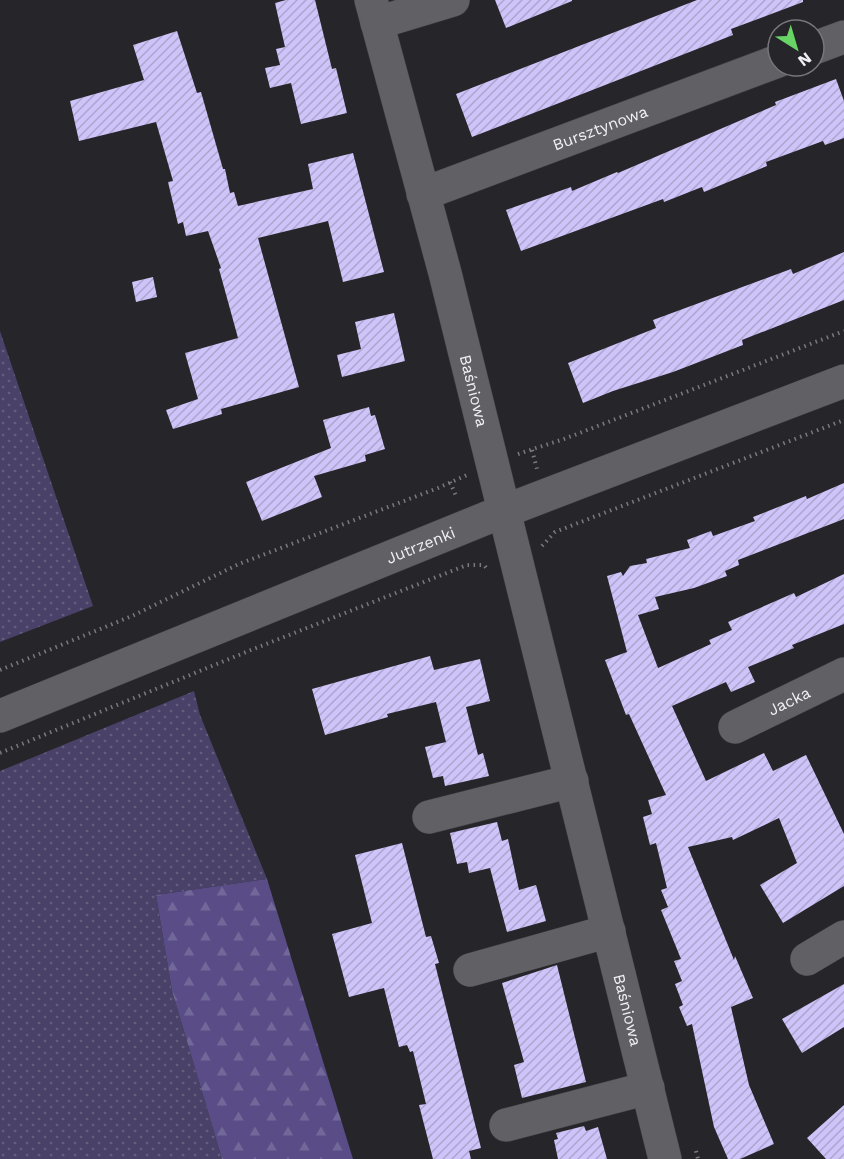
<svg xmlns="http://www.w3.org/2000/svg" width="844" height="1159" viewBox="0 0 844 1159" font-family="'Work Sans',sans-serif">
	<style>
		.grass { fill: url(#grass-dots) }
		.forest { fill: url(#forest-firs) }
		.building { fill: url(#building-hatch) }
		.lines { fill: none; stroke-linecap: round; stroke-linejoin: round }
		.minor-casing { stroke: #414044; stroke-width: 34 }
		.path { stroke: #7a7a7d; stroke-width: 4; stroke-dasharray: 1.5 4.5; stroke-linecap: butt }
		.minor { stroke: #616065; stroke-width: 33 }
		.labels { text-anchor: middle; dominant-baseline: central; stroke-width: 6; stroke-linejoin: round; paint-order: stroke }
		.street-label { font-size: 16px; fill: #f1f1f4; stroke: #262529 }
	</style>
	<defs>
		<pattern id="grass-dots" width="8" height="8" patternUnits="userSpaceOnUse" patternTransform="scale(1.5)"><rect width="8" height="8" fill="#494168"/><path d="M2 2h.1M6 6h.1" fill="none" stroke="#645d7e" stroke-width="1.8" stroke-linecap="round"/></pattern>
		<pattern id="forest-firs" width="22" height="20" patternUnits="userSpaceOnUse" patternTransform="scale(1.5)"><rect width="22" height="20" fill="#5a4d87"/><path d="M5 1l3.5 6h-7zM16 11l3.5 6h-7z" fill="#726799"/></pattern>
		<pattern id="building-hatch" width="6" height="6" patternUnits="userSpaceOnUse" patternTransform="scale(1.5)"><rect width="6" height="6" fill="#cec4f9"/><path d="M-1 1l2-2M0 6l6-6M5 7l2-2" fill="none" stroke="#aca5cd"/></pattern>
	</defs>
	<rect width="100%" height="100%" fill="#262529"/>
	<!-- grass -->
	<g class="grass">
		<path d="M0,331L93,606L0,642Z"/>
		<path d="M194,691L200,715L267,879L156,895L172,991L222,1159H0V771Z"/>
	</g>
	<!-- forest -->
	<path class="forest" d="M267,879L353,1159H222L172,991L156,895Z"/>
	<!-- building -->
	<g class="building">
		<path d="M286,0H315L332,69L336,68L347,113L301,124L291,83L270,88L265,68L280,65L276,49L285,47L275,3Z"/>
		<path d="M495,0H572V1L506,28Z"/>
		<path d="M697,0H803V2L731,29L733,35L472,137L456,94Z"/>
		<path d="M177,31L197,93L201,92L223,169H225L230,193L234,192L238,206L313,189L308,164L353,153L384,272L343,282L328,221L258,238L299,387L221,409L222,414L173,429L166,410L198,399L185,353L238,338L219,269L221,268L208,231L186,236L183,222L178,224L168,182L173,181L156,122L79,141L70,101L144,80L133,45Z"/>
		<path d="M836,79L844,101V138L825,145L823,141L766,162L767,166L704,192L702,187L664,202L663,199L521,251L506,210L571,187L572,191L617,172L618,173L776,105L775,102Z"/>
		<path d="M844,252V300L742,340L743,345L673,372L613,391L583,403L568,363L656,328L653,320L791,269L793,274Z"/>
		<path d="M153,277L157,297L136,302L132,282Z"/>
		<path d="M394,313L405,361L342,377L337,355L361,349L355,322Z"/>
		<path d="M369,407L371,416L375,415L385,449L365,455L366,461L314,476L322,497L262,521L246,482L331,448L323,420Z"/>
		<path d="M844,483V519L738,560L739,565L725,571L727,576L694,588L655,597L659,609L638,615L658,668L711,644L709,640L732,630L728,622L794,593L796,597L844,574V624L792,645L794,648L748,667L755,682L731,692L726,682L672,706L706,781L764,753L773,771L806,755L844,834V886L783,923L760,885L797,863L779,818L733,840L732,837L688,847L734,960L735,956L753,998L731,1007L749,1085L774,1144L740,1159H728L714,1127L692,1024L687,1026L679,1007L683,1005L675,984L682,981L674,961L681,959L661,910L668,907L661,890L667,888L656,843L650,845L643,817L652,814L648,800L666,795L629,714L626,715L605,660L627,652L607,576L621,572L623,576L630,566L647,563L646,559L690,548L687,540L711,531L713,536L755,521L753,517L806,496L807,499Z"/>
		<path d="M430,656L434,670L480,659L490,701L466,707L478,755L483,753L489,776L445,786L443,776L433,778L425,747L446,742L436,702L387,714L388,717L325,735L312,689Z"/>
		<path d="M497,822L502,841L508,839L519,890L536,885L546,921L507,932L490,868L469,873L467,862L457,864L450,833Z"/>
		<path d="M402,843L426,937L431,936L439,963L435,964L481,1148L469,1151L471,1159H433L419,1105L426,1104L413,1051L410,1052L407,1045L399,1047L384,988L349,997L332,934L372,923L355,855Z"/>
		<path d="M557,965L586,1082L522,1098L514,1065L524,1062L502,983Z"/>
		<path d="M844,984V1027L802,1053L782,1019Z"/>
		<path d="M844,1105V1159H826L807,1138Z"/>
		<path d="M584,1126L586,1131L598,1127L607,1159H558L554,1140L558,1139L556,1133Z"/>
	</g>
	<g class="lines">
		<!-- minor casing -->
		<g class="minor-casing">
			<g id="minor">
				<path id="s1" d="M371,0L445,273L665,1159"/>
				<path d="M377,23L453,0"/>
				<path d="M814,48L844,37"/>
				<path id="s2" d="M423,194L778,61"/>
				<path id="s3" d="M0,716L489,517L844,381"/>
				<path id="s4" d="M735,727L844,674"/>
				<path d="M429,817L572,781"/>
				<path d="M807,959L844,937"/>
				<path d="M470,970L609,931"/>
				<path d="M506,1125L648,1088"/>
			</g>
		</g>
		<!-- path -->
		<g class="path">
			<path d="M532,450L537,469"/>
			<path d="M518,454L564,439L844,331"/>
			<path d="M450,482L457,498"/>
			<path d="M542,546L555,532L844,420"/>
			<path d="M0,670L132,616L239,564L438,488L467,475"/>
			<path d="M0,753L251,650L467,565H484L488,570"/>
			<path d="M696,1151L698,1159"/>
		</g>
		<!-- minor -->
		<use href="#minor" class="minor"/>
	</g>
	<g class="labels">
		<!-- street labels -->
		<g class="street-label">
			<text stroke="none"><textPath href="#s2" startOffset="189">Bursztynowa</textPath></text>
			<text stroke="none"><textPath href="#s1" startOffset="404">Baśniowa</textPath></text>
			<text stroke="none"><textPath href="#s3" startOffset="454">Jutrzenki</textPath></text>
			<text stroke="none"><textPath href="#s4" startOffset="60">Jacka</textPath></text>
			<text stroke="none"><textPath href="#s1" startOffset="1042">Baśniowa</textPath></text>
		</g>
	</g>
	<!-- north arrow -->
	<g transform="translate(796 48) rotate(143)"><circle r="28" fill="#262529" stroke="#77777a" stroke-width="1.5"/>
	<path d="M0-4.5L10 22L0 15L-10 22Z" fill="#67d465"/>
	<text y="-9" font-size="16" font-weight="bold" text-anchor="middle" fill="#f1f1f4">N</text>
	</g>
</svg>
